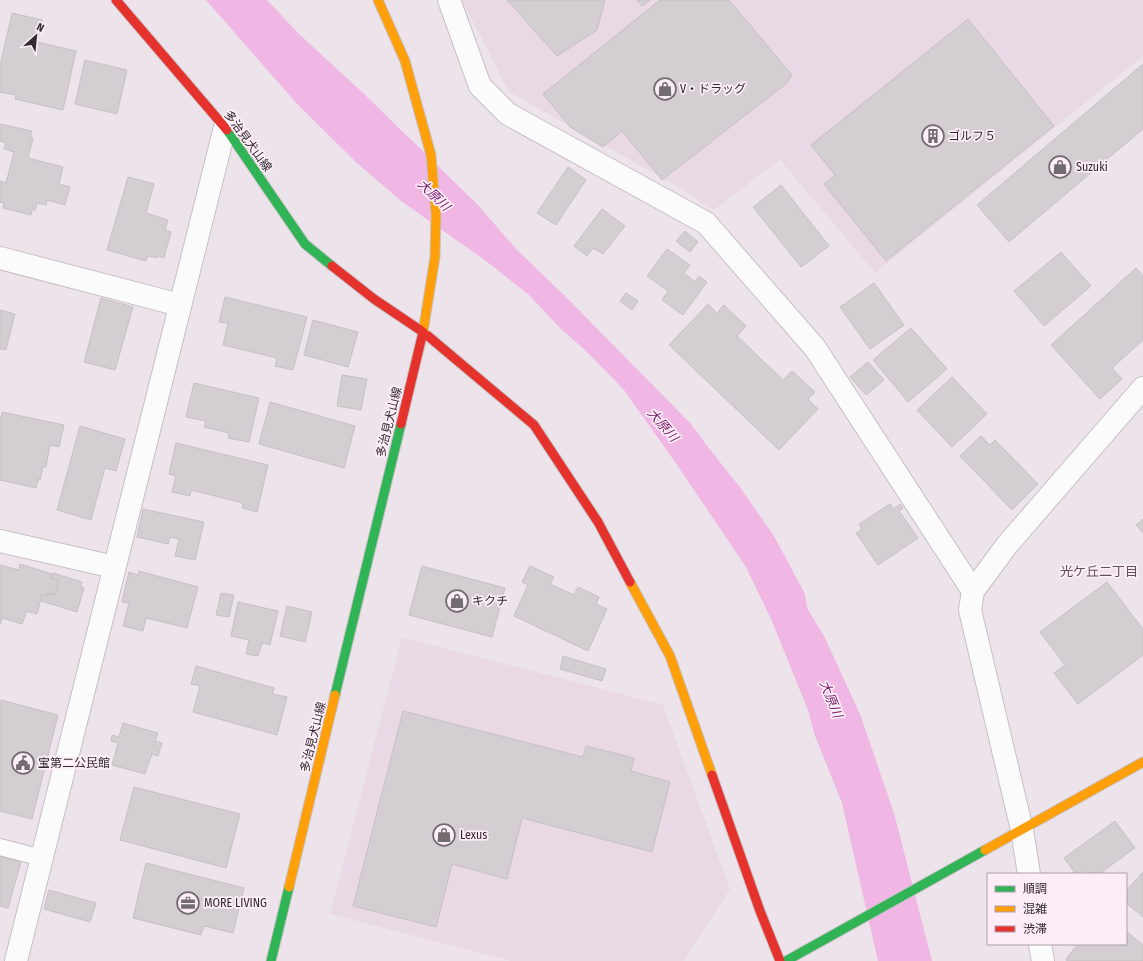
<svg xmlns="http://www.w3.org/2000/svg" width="1143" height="961" viewBox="0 0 1143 961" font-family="'Fira Sans Condensed','Noto Sans JP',sans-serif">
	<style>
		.built { fill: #e9d9e5 }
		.water { fill: #f0b6e4 }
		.building { fill: #d4ced3; stroke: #c6c0c5 }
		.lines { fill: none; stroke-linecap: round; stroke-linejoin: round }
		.lane-casing { stroke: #c6bfc4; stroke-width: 18 }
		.street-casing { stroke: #c6bfc4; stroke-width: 24 }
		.fast-casing { stroke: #c6bfc4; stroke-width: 11 }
		.slow-casing { stroke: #c6bfc4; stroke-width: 11 }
		.jam-casing { stroke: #c6bfc4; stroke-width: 11 }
		.lane { stroke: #fcfbfc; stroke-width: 16 }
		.street { stroke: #fcfbfc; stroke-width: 22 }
		.fast { stroke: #30b455; stroke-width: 9 }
		.slow { stroke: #ff9f0a; stroke-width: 9 }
		.jam { stroke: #e5322d; stroke-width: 9 }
		.labels { text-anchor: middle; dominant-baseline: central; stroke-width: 3.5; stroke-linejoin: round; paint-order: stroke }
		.poi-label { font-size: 12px; fill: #312b2f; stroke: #fdedf8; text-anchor: start }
		.street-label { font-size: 12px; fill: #312b2f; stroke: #fdedf8 }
		.water-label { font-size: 13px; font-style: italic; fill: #771d69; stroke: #fdedf8 }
		.neighbourhood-label { font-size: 13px; fill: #5d505a; stroke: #fdedf8 }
	</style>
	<rect width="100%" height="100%" fill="#ece4ea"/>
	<!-- built -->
	<g class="built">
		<path d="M462,0H1143V56L875,273L780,160L714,210L675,185L509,92Z"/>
		<path d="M402,637L663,705L730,889L684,961H511L330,914Z"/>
	</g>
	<!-- water -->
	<path class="water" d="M206,0H267L299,34L362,92L478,205L517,250L566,297L691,424L711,451L739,486L774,536L805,594L807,608L824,636L860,714L894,813L932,961H878L842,803L815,736L808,710L771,619L746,567L675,462L624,390L586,351L561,329L529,295L486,261L401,201L357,163L298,105Z"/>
	<!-- building -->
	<g class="building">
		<path d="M507,0H605L597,30L557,56Z"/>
		<path d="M637,0H650L642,6Z"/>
		<path d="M660,0H729L792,75L787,83L662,180L622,131L603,147L570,127L543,94Z"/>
		<path d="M12,13L42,20L37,42L76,51L63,110L15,99L16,95L0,92V66Z"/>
		<path d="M968,19L1054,126L886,261L824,184L835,175L811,145Z"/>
		<path d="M85,60L127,70L117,114L75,104Z"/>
		<path d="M1143,64V129L1009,242L977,205Z"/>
		<path d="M0,124L32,131L30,137L33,138L28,158L63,167L59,184L70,187L65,205L47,200L46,205L37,203L35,210H32L31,215L3,208L4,203L0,202V181L6,183L14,152L4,149L6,143L0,141Z"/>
		<path d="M568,167L586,180L556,225L537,213Z"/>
		<path d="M128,177L154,184L146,213L168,220L165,230L171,232L164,258L158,256L157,258L148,256L146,261L107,250Z"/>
		<path d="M781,185L829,246L801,267L753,207Z"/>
		<path d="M602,209L625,226L603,254L593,248L587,256L574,246Z"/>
		<path d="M685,231L698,242L690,252L676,241Z"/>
		<path d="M667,249L690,265L684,273L695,282L699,276L707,282L683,315L662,300L668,291L647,276Z"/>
		<path d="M1061,252L1091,286L1044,326L1014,291Z"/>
		<path d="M1136,268L1143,276V340L1112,368L1122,379L1100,399L1051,345Z"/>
		<path d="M874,283L904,325L870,349L840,307Z"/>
		<path d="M626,293L638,301L632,310L620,301Z"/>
		<path d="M225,297L307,317L293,370L275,366L277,358L223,345L228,323L219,322Z"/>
		<path d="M101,298L133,307L115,370L84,362Z"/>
		<path d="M708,304L717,313L724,305L746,326L737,336L783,380L792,371L815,392L808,399L818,409L779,450L669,345Z"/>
		<path d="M0,310L15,314L6,350L0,349Z"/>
		<path d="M313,320L358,332L348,367L304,355Z"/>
		<path d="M911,328L947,369L908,402L873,360Z"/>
		<path d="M868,362L884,380L866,395L850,377Z"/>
		<path d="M342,375L367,379L361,410L337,406Z"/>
		<path d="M952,377L987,414L952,447L917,410Z"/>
		<path d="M194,383L259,398L249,442L228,438L229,433L204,427L206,421L186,417Z"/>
		<path d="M270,402L355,426L344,468L259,444Z"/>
		<path d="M2,412L64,425L59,447L50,445L46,467H43L40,480L38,479L36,488L0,480V423Z"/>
		<path d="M80,426L125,439L116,471L105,468L91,520L57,510Z"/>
		<path d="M981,436L990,445L995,440L1038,484L1012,510L960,456Z"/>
		<path d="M176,443L268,465L257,512L242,508L243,503L191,490L190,496L172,492L176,476L169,474Z"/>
		<path d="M890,504L894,509L900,504L903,508L899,511L918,538L878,565L856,533L862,529L859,524Z"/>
		<path d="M143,509L204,522L195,560L175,556L179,539L170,537L168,544L137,537Z"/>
		<path d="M1143,519V533L1136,525Z"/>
		<path d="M20,564L52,574L51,578L59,581L55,595L48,593L47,596L42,595L37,614L27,611L22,624L2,618L0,624V565L19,570Z"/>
		<path d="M422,566L505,588L492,637L409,615Z"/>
		<path d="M530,566L554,577L550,584L574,595L578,587L599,597L596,604L607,609L588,651L514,616L528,585L522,582Z"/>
		<path d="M139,571L198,587L187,628L146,618L143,631L123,626L129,603L122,602L129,572L138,575Z"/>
		<path d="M53,573L82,582L80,586L84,588L77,612L41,601L42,595L47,596L48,593L55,595L59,581L51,578Z"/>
		<path d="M1107,582L1143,629V655L1078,704L1054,673L1065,665L1040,632Z"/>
		<path d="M221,593L234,595L229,617L216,615Z"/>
		<path d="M238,602L278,611L270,645L262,643L258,656L246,654L249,640L231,636Z"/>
		<path d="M287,606L312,612L305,642L280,636Z"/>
		<path d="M563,656L606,669L602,681L560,669Z"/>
		<path d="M196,666L274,688L272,694L287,697L277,735L193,712L200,686L191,684Z"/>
		<path d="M1,700L58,715L32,819L0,811V705Z"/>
		<path d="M403,711L583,757L586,746L634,758L631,771L670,782L652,852L522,818L507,879L452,864L436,927L353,906Z"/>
		<path d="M123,723L158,733L155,741L162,743L158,756L152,754L145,774L112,765L118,743L111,741L112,735L119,737Z"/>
		<path d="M134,787L240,814L226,868L120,840Z"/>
		<path d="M1115,821L1135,848L1099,874H1089L1086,870L1081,874H1076L1064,858Z"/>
		<path d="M0,856L21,862L8,908L0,906Z"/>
		<path d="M146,863L244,888L233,933L204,926L201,935L133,918Z"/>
		<path d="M1143,872V917L1126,903V891Z"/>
		<path d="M49,890L96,903L90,922L44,909Z"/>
		<path d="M1126,931L1143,945V961H1067L1066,959L1078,944H1126Z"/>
	</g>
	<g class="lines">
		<!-- lane casing -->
		<g class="lane-casing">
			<path id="lane" d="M0,847L42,858"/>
		</g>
		<!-- street casing -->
		<g class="street-casing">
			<g id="street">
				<path d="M449,0L480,86L508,114L706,223L815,348L973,591"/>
				<path d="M0,258L180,305"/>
				<path d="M0,541L114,567"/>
				<path d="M1029,874L1022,830L970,610L973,591L1007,545L1143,388"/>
				<path d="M1040,944L1043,961"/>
				<path d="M16,961L225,127"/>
			</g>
		</g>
		<!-- fast casing -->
		<g class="fast-casing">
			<g id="fast">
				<path d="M227,130L305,244L332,266"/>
				<path d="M335,695L401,424"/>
				<path d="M271,961L289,887"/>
				<path d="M786,961L985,850"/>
			</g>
		</g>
		<!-- slow casing -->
		<g class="slow-casing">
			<g id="slow">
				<path d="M378,0L405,61L431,155L436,214L435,257L423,332L428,336"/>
				<path d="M630,582L670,656L712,775"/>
				<path d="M985,850L1143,762"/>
				<path d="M289,887L335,695"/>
			</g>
		</g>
		<!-- jam casing -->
		<g class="jam-casing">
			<g id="jam">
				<path d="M116,0L227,130"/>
				<path d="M332,266L374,299L423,332L401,424"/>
				<path d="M428,336L534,425L598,522L630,582"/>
				<path d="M712,775L760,911L780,961"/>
			</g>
		</g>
		<!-- lane -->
		<use href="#lane" class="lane"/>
		<!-- street -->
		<use href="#street" class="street"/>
		<!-- fast -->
		<use href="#fast" class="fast"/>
		<!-- slow -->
		<use href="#slow" class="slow"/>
		<!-- jam -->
		<use href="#jam" class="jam"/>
	</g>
	<!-- icons -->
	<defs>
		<g id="shop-ring" transform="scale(1.15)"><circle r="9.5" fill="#fdedf8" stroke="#726c70" stroke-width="1.5"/><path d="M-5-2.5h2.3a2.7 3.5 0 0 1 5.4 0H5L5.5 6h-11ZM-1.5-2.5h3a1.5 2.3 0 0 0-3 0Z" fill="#726c70"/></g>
		<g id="building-ring" transform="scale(1.15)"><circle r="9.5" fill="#fdedf8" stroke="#726c70" stroke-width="1.5"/><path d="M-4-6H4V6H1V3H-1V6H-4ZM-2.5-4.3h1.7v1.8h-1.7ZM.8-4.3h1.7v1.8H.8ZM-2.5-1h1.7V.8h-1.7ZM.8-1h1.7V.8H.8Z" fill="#726c70"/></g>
		<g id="civic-ring" transform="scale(1.15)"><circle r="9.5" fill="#fdedf8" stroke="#726c70" stroke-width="1.5"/><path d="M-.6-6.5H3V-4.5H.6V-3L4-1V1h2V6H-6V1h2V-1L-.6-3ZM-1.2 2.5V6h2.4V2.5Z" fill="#726c70"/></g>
		<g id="office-ring" transform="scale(1.15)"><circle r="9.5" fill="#fdedf8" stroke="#726c70" stroke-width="1.5"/><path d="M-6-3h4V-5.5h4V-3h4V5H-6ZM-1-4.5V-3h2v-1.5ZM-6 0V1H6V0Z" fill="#726c70"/></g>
	</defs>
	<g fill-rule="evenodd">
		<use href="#shop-ring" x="665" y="89"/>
		<use href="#building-ring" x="933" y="136"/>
		<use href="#shop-ring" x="1060" y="167"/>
		<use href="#shop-ring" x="457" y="601"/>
		<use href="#civic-ring" x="23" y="763"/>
		<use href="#shop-ring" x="444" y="835"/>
		<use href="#office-ring" x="188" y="903"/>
	</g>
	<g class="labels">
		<!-- poi labels -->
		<g class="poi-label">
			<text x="680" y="89">V・ドラッグ</text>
			<text x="948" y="136">ゴルフ５</text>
			<text x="1076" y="167">Suzuki</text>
			<text x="472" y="601">キクチ</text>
			<text x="38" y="763">宝第二公民館</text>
			<text x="460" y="835">Lexus</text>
			<text x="204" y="903">MORE LIVING</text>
		</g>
		<!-- street labels -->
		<g class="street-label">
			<text transform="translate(248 141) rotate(54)">多治見犬山線</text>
			<text transform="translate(389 422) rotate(-76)">多治見犬山線</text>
			<text transform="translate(313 737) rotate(-76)">多治見犬山線</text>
		</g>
		<!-- water labels -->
		<g class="water-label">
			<text transform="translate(434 195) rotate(44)">大原川</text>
			<text transform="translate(663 425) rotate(49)">大原川</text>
			<text transform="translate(831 699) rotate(68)">大原川</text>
		</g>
		<!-- neighbourhood labels -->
		<g class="neighbourhood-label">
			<text x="1099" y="571">光ケ丘二丁目</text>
		</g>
	</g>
	<!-- legend -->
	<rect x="987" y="873" width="140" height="72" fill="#fdedf8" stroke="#ab9fa8"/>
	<rect x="995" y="886" width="20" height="6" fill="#30b455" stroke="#ab9fa8"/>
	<text x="1023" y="893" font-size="12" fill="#312b2f">順調</text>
	<rect x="995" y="906" width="20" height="6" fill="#ff9f0a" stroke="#ab9fa8"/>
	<text x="1023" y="913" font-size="12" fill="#312b2f">混雑</text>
	<rect x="995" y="926" width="20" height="6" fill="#e5322d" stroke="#ab9fa8"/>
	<text x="1023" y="933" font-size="12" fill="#312b2f">渋滞</text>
	<!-- north arrow -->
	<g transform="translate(36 36) rotate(27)" stroke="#fdedf8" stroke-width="3" paint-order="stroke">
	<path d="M0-3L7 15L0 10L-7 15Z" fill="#312b2f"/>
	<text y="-6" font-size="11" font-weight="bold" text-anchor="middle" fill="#312b2f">N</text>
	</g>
</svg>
